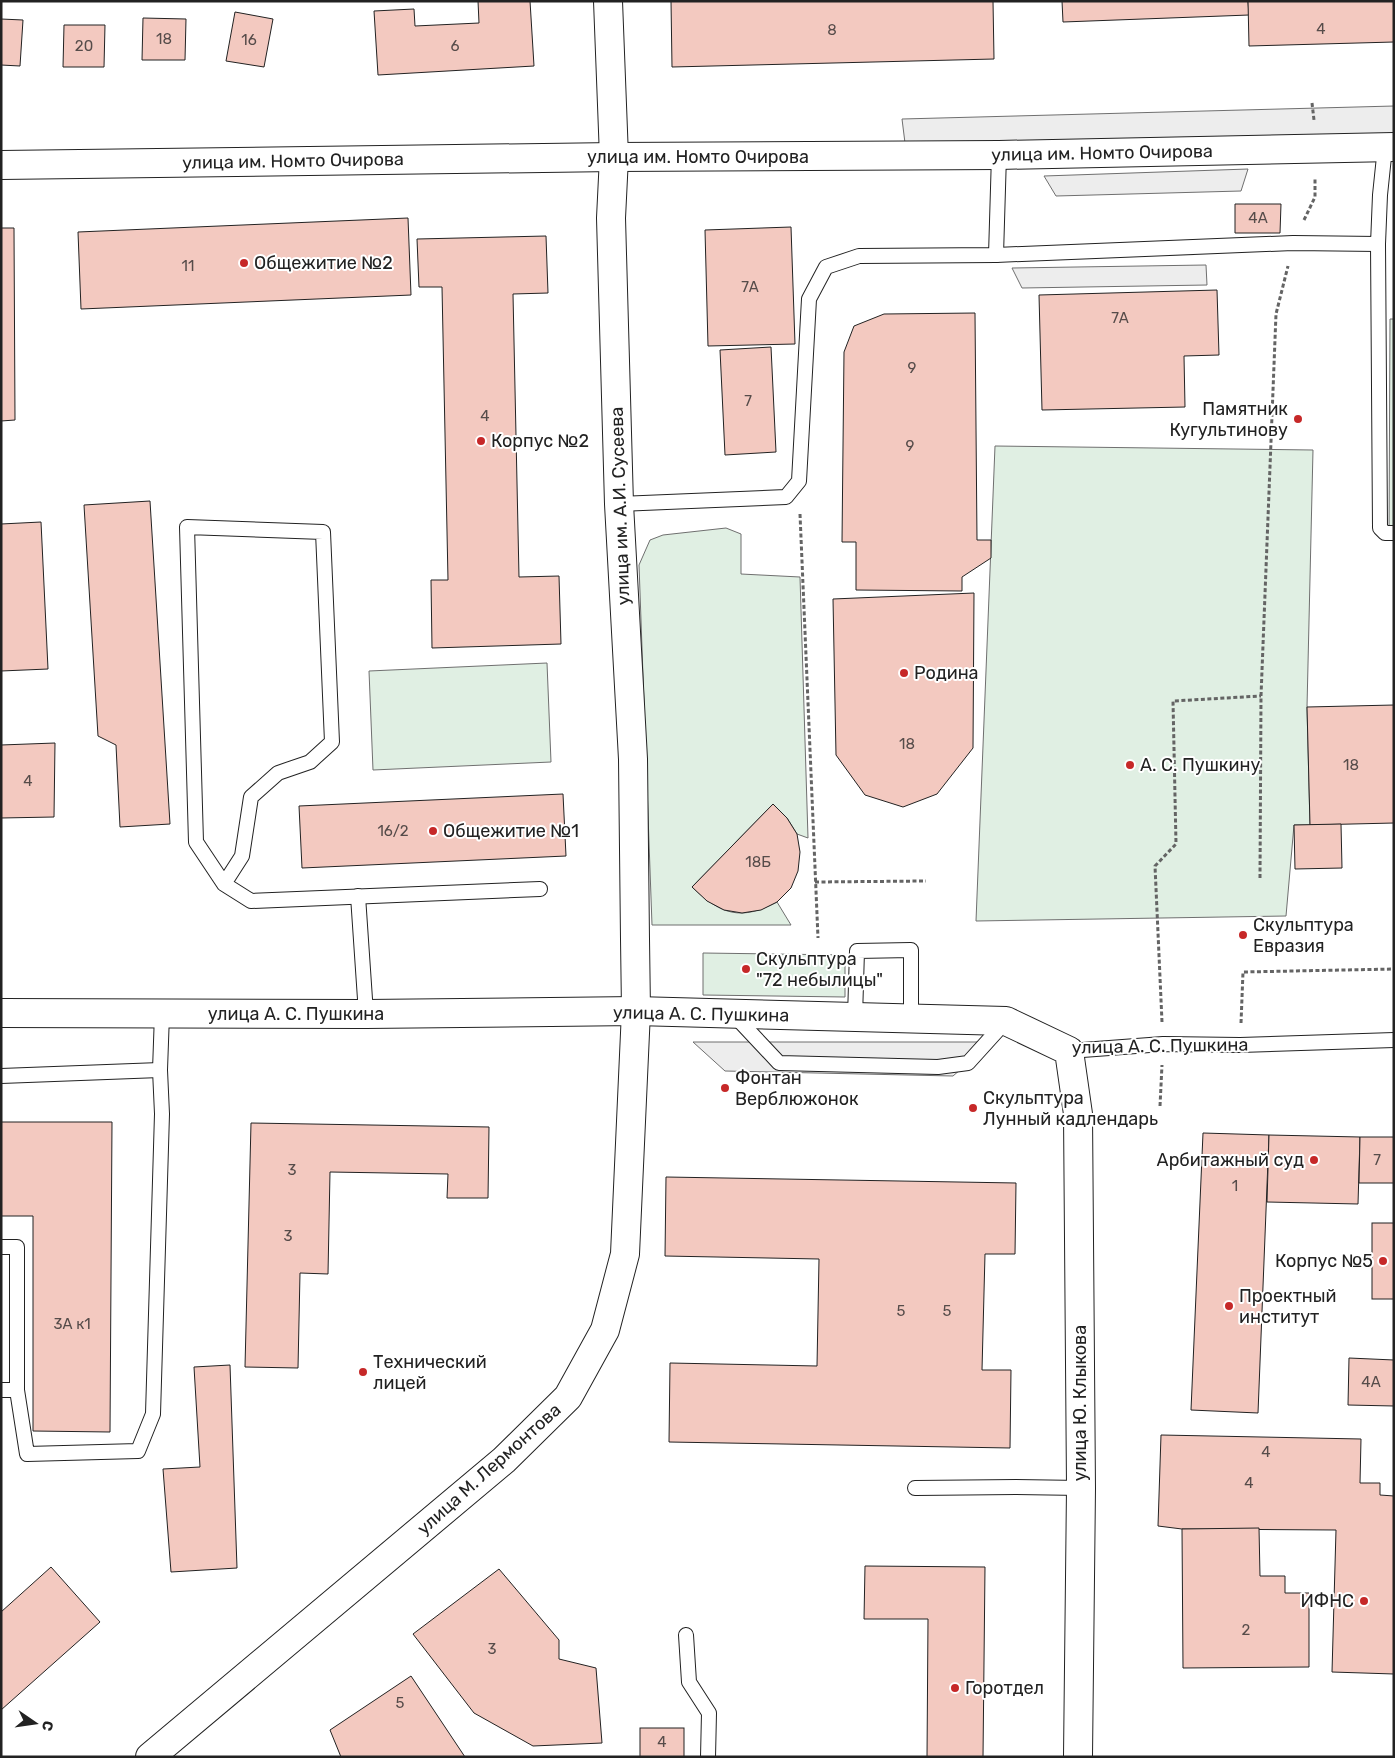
<svg xmlns="http://www.w3.org/2000/svg" width="1395" height="1758" viewBox="0 0 1395 1758" font-family="Rubik,sans-serif">
	<style>
		.green { fill: #e0efe3; stroke: #6f6f6f }
		.parking { fill: #ededed; stroke: #6f6f6f }
		.building { fill: #f3c9c0; stroke: #222 }
		.lines { fill: none; stroke-linecap: round; stroke-linejoin: round }
		.service-casing { stroke: #222; stroke-width: 16 }
		.tertiary-casing { stroke: #222; stroke-width: 30 }
		.secondary-casing { stroke: #222; stroke-width: 30 }
		.path { stroke: #646464; stroke-width: 3; stroke-dasharray: 4 2.5; stroke-linecap: butt }
		.service { stroke: #fff; stroke-width: 14 }
		.tertiary { stroke: #fff; stroke-width: 28 }
		.secondary { stroke: #fff; stroke-width: 28 }
		.poi-dot { fill: #c62828; stroke: #fff; stroke-width: 2 }
		.labels { text-anchor: middle; dominant-baseline: central; stroke-width: 4; stroke-linejoin: round; paint-order: stroke }
		.number-label { font-size: 15px; fill: #564c4a }
		.street-label { font-size: 18px; fill: #222; stroke: #fff }
		.poi-label { font-size: 18px; fill: #222; stroke: #fff; text-anchor: start }
	</style>
	<rect width="100%" height="100%" fill="#fff"/>
	<!-- green -->
	<g class="green">
		<path d="M1390,319H1394V539H1389Z"/>
		<path d="M995,446L1313,450L1307,707L1310,825H1294L1286,916L976,921Z"/>
		<path d="M726,528L741,534V574L800,577L808,838L797,834L787,818L773,804L692,887C721,915 741,921 777,902L791,925H652L639,565L650,540L663,535Z"/>
		<path d="M547,663L551,762L373,770L369,671Z"/>
		<path d="M703,953L845,955V997L703,995Z"/>
	</g>
	<!-- parking -->
	<g class="parking">
		<path d="M1394,106V135L905,143L902,119Z"/>
		<path d="M1248,169L1241,191L1056,196L1044,176Z"/>
		<path d="M1206,265L1207,285L1022,288L1012,268Z"/>
		<path d="M693,1042H992L953,1076L725,1071Z"/>
	</g>
	<!-- building -->
	<g class="building">
		<path d="M478,1H530L534,66L378,75L374,11L414,9L415,26L479,23Z"/>
		<path d="M671,1H993L994,59L672,67Z"/>
		<path d="M1062,1H1248L1249,15L1063,22Z"/>
		<path d="M1248,1H1394V42L1249,46Z"/>
		<path d="M235,12L273,19L264,67L226,61Z"/>
		<path d="M143,18L186,19L185,60H142Z"/>
		<path d="M1,19L23,20L20,66L1,65Z"/>
		<path d="M64,25H105L104,67H63Z"/>
		<path d="M1235,204H1281L1280,233H1235Z"/>
		<path d="M408,218L411,295L81,309L78,232Z"/>
		<path d="M791,227L795,344L708,346L705,230Z"/>
		<path d="M1,228H14L15,420L1,421Z"/>
		<path d="M546,236L548,293L513,294L519,577L559,576L561,644L432,648L431,580H448L442,287H419L417,239Z"/>
		<path d="M1217,290L1219,355L1184,356L1185,407L1042,410L1039,295Z"/>
		<path d="M975,313L977,540H991V558L962,577V591L856,590V542H842L844,352L854,326L884,314Z"/>
		<path d="M771,347L776,452L725,455L720,350Z"/>
		<path d="M150,501L170,824L120,827L116,745L98,736L84,505Z"/>
		<path d="M41,522L48,669L1,671V524Z"/>
		<path d="M974,593L973,748L937,794L903,807L865,795L836,755L833,599Z"/>
		<path d="M1394,705V823L1310,825L1307,707Z"/>
		<path d="M55,743L54,817L1,818V745Z"/>
		<path d="M563,794L566,856L302,868L299,806Z"/>
		<path d="M773,804L787,818L797,834L800,852L798,871L791,888L777,902L761,910L742,913L724,910L707,901L692,887Z"/>
		<path d="M1341,824L1342,868L1295,869L1294,825Z"/>
		<path d="M1,1122H112L110,1432L33,1431V1216H1Z"/>
		<path d="M251,1123L489,1127L488,1198H447L448,1174L330,1172L328,1274L300,1273L298,1368L245,1367Z"/>
		<path d="M1203,1133L1269,1135L1258,1413L1191,1410Z"/>
		<path d="M1269,1135L1360,1137L1358,1204L1267,1202Z"/>
		<path d="M1360,1137H1394V1183H1359Z"/>
		<path d="M666,1177L1016,1183L1015,1254H985L982,1370H1011L1010,1448L669,1442L670,1363L817,1366L819,1259L665,1256Z"/>
		<rect x="1372" y="1223" width="22" height="76"/>
		<path d="M1349,1358L1394,1360V1406L1348,1405Z"/>
		<path d="M230,1365L237,1568L171,1572L163,1469L200,1467L194,1367Z"/>
		<path d="M1161,1435L1361,1439L1360,1483H1380V1495L1394,1496V1674L1332,1672L1336,1530L1182,1529L1158,1526Z"/>
		<path d="M1259,1528L1260,1576H1285V1593H1309V1667L1183,1668L1182,1529Z"/>
		<path d="M865,1566L985,1567L983,1757H927L928,1619H864Z"/>
		<path d="M51,1567L100,1622L1,1710V1612Z"/>
		<path d="M499,1569L559,1640V1659L596,1668L602,1743L533,1746L474,1713L413,1634Z"/>
		<path d="M411,1676L465,1757H341L330,1730Z"/>
		<rect x="640" y="1728" width="44" height="29"/>
	</g>
	<g class="lines">
		<!-- service casing -->
		<g class="service-casing">
			<g id="service">
				<path d="M1378,244L1380,528L1385,533H1394"/>
				<path d="M996,255L999,155"/>
				<path d="M619,504L786,497L799,481L809,299L826,267L859,256L996,255L1293,243L1378,244L1380,195L1385,147"/>
				<path d="M224,884L242,856L251,797L278,773L310,762L332,742L323,532L187,527L196,842L224,884L251,901L540,889"/>
				<path d="M358,896L366,1014"/>
				<path d="M733,1014L779,1063L938,1067L968,1063L1006,1021"/>
				<path d="M855,1017L857,951L911,950V1018"/>
				<path d="M1069,1051L1163,1044L1240,1045L1394,1040"/>
				<path d="M1,1076L160,1070"/>
				<path d="M1,1247H17V1390L27,1454L138,1451L153,1414L162,1114L160,1070L162,1014"/>
				<path d="M1,1390H17"/>
				<path d="M915,1488L1016,1487L1081,1488"/>
				<path d="M686,1635L689,1682L709,1713L708,1757"/>
			</g>
		</g>
		<!-- tertiary casing -->
		<g class="tertiary-casing">
			<g id="tertiary">
				<path d="M1,165L614,157L999,155L1394,147"/>
				<path d="M150,1757L504,1460L568,1397L605,1330L625,1254L636,1011L635,939L633,759L619,504L611,218L614,157L608,1"/>
			</g>
		</g>
		<!-- secondary casing -->
		<g class="secondary-casing">
			<path id="secondary" d="M1,1013L366,1014L636,1011L930,1019L1006,1021L1069,1051L1078,1114L1081,1488L1078,1757"/>
		</g>
		<!-- path -->
		<g class="path">
			<path d="M1312,103L1314,120"/>
			<path d="M1304,220L1315,197V179"/>
			<path d="M800,514L818,938"/>
			<path d="M1260,878L1261,696L1276,314L1288,266"/>
			<path d="M815,882L926,881"/>
			<path d="M1162,1022L1155,866L1176,844L1173,701L1261,696"/>
			<path d="M1241,1023L1243,972L1394,969"/>
			<path d="M1160,1106L1162,1065"/>
		</g>
		<!-- service -->
		<use href="#service" class="service"/>
		<!-- tertiary -->
		<use href="#tertiary" class="tertiary"/>
		<!-- secondary -->
		<use href="#secondary" class="secondary"/>
	</g>
	<!-- markers -->
	<g class="poi-dot">
		<circle cx="244" cy="263" r="5"/>
		<circle cx="1298" cy="419" r="5"/>
		<circle cx="481" cy="441" r="5"/>
		<circle cx="904" cy="673" r="5"/>
		<circle cx="1130" cy="765" r="5"/>
		<circle cx="433" cy="831" r="5"/>
		<circle cx="1243" cy="935" r="5"/>
		<circle cx="746" cy="969" r="5"/>
		<circle cx="725" cy="1088" r="5"/>
		<circle cx="973" cy="1108" r="5"/>
		<circle cx="1314" cy="1160" r="5"/>
		<circle cx="1383" cy="1261" r="5"/>
		<circle cx="1229" cy="1306" r="5"/>
		<circle cx="363" cy="1372" r="5"/>
		<circle cx="1364" cy="1601" r="5"/>
		<circle cx="955" cy="1688" r="5"/>
	</g>
	<g class="labels">
		<!-- number labels -->
		<g class="number-label">
			<text x="1321" y="29">4</text>
			<text x="832" y="30">8</text>
			<text x="164" y="39">18</text>
			<text x="249" y="40">16</text>
			<text x="84" y="46">20</text>
			<text x="455" y="46">6</text>
			<text x="1258" y="218">4А</text>
			<text x="188" y="266">11</text>
			<text x="750" y="287">7А</text>
			<text x="1120" y="318">7А</text>
			<text x="912" y="368">9</text>
			<text x="748" y="401">7</text>
			<text x="485" y="416">4</text>
			<text x="910" y="446">9</text>
			<text x="907" y="744">18</text>
			<text x="1351" y="765">18</text>
			<text x="28" y="781">4</text>
			<text x="393" y="831">16/2</text>
			<text x="758" y="862">18Б</text>
			<text x="1377" y="1160">7</text>
			<text x="292" y="1170">3</text>
			<text x="1235" y="1186">1</text>
			<text x="288" y="1236">3</text>
			<text x="901" y="1311">5</text>
			<text x="947" y="1311">5</text>
			<text x="72" y="1324">3А к1</text>
			<text x="1371" y="1382">4А</text>
			<text x="1266" y="1452">4</text>
			<text x="1249" y="1483">4</text>
			<text x="1246" y="1630">2</text>
			<text x="492" y="1649">3</text>
			<text x="400" y="1703">5</text>
			<text x="662" y="1742">4</text>
		</g>
		<!-- street labels -->
		<g class="street-label">
			<text transform="translate(1102 153) rotate(-1)">улица им. Номто Очирова</text>
			<text x="698" y="157">улица им. Номто Очирова</text>
			<text transform="translate(293 161) rotate(-1)">улица им. Номто Очирова</text>
			<text transform="translate(620 506) rotate(-92)">улица им. А.И. Сусеева</text>
			<text x="296" y="1014">улица А. С. Пушкина</text>
			<text transform="translate(701 1014) rotate(1)">улица А. С. Пушкина</text>
			<text transform="translate(1160 1046) rotate(-1)">улица А. С. Пушкина</text>
			<text transform="translate(1080 1403) rotate(-90)">улица Ю. Клыкова</text>
			<text transform="translate(489 1469) rotate(-42)">улица М. Лермонтова</text>
		</g>
		<!-- poi labels -->
		<g class="poi-label">
			<text x="254" y="263">Общежитие №2</text>
			<text x="1288" y="409" text-anchor="end">Памятник<tspan x="1288" dy="21">Кугультинову</tspan></text>
			<text x="491" y="441">Корпус №2</text>
			<text x="914" y="673">Родина</text>
			<text x="1140" y="765">А. С. Пушкину</text>
			<text x="443" y="831">Общежитие №1</text>
			<text x="1253" y="925">Скульптура<tspan x="1253" dy="21">Евразия</tspan></text>
			<text x="756" y="959">Скульптура<tspan x="756" dy="21">"72 небылицы"</tspan></text>
			<text x="735" y="1078">Фонтан<tspan x="735" dy="21">Верблюжонок</tspan></text>
			<text x="983" y="1098">Скульптура<tspan x="983" dy="21">Лунный кадлендарь</tspan></text>
			<text x="1304" y="1160" text-anchor="end">Арбитажный суд</text>
			<text x="1373" y="1261" text-anchor="end">Корпус №5</text>
			<text x="1239" y="1296">Проектный<tspan x="1239" dy="21">институт</tspan></text>
			<text x="373" y="1362">Технический<tspan x="373" dy="21">лицей</tspan></text>
			<text x="1354" y="1601" text-anchor="end">ИФНС</text>
			<text x="965" y="1688">Горотдел</text>
		</g>
	</g>
	<!-- border -->
	<rect width="1395" height="1758" fill="none" stroke="#222222" stroke-width="5"/>
	<!-- north arrow -->
	<g transform="translate(35 1723) rotate(103)" stroke="#ffffff" stroke-width="4" paint-order="stroke">
	<path d="M0-4L9 19L0 12L-9 19Z" fill="#222222"/>
	<text y="-8" font-size="14" font-weight="bold" text-anchor="middle" fill="#222222">С</text>
	</g>
</svg>
